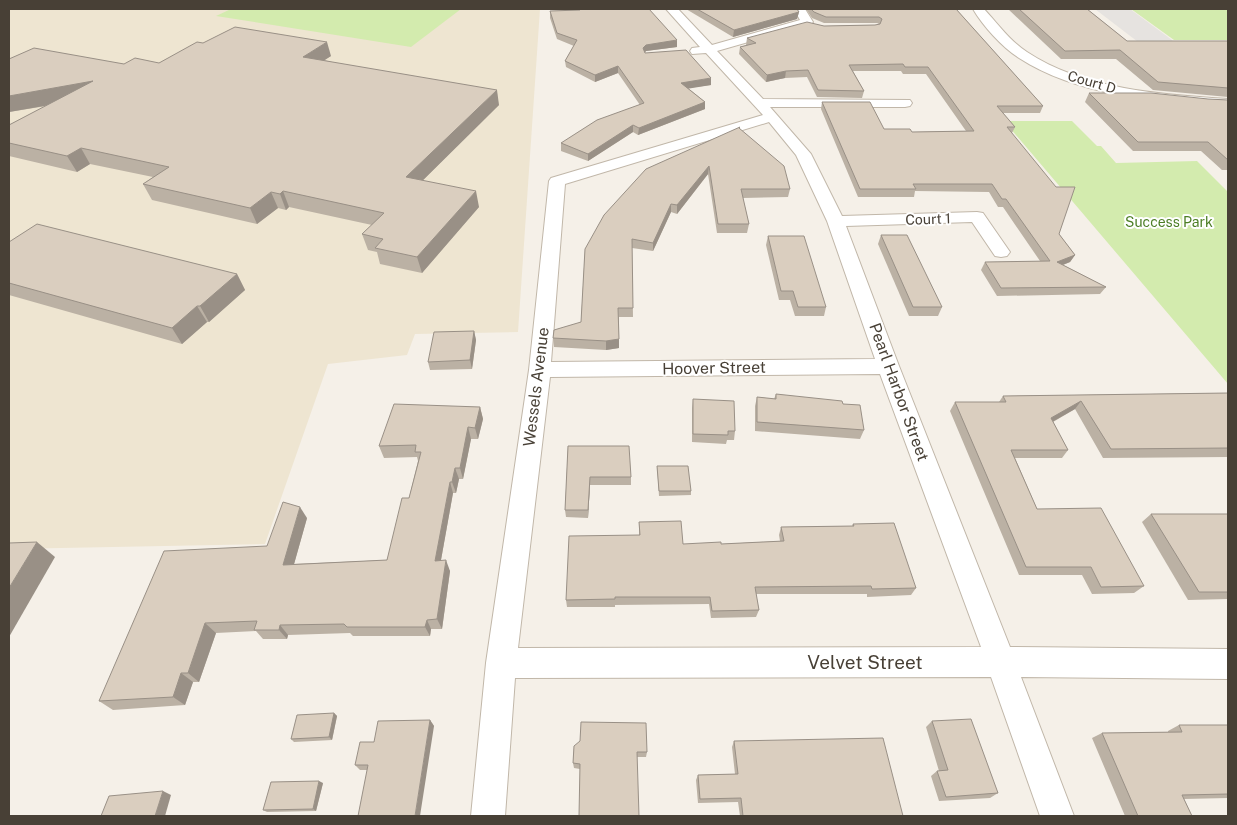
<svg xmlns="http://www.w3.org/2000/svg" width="1237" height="825" viewBox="0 0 1237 825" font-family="'Public Sans',sans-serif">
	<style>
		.education { fill: #eee5d1 }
		.green { fill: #d3ebae }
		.parking { fill: #e6e3e0 }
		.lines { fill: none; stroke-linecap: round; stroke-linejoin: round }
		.street-casing { stroke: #c1b7a9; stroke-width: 2 }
		.street { fill: #fff; fill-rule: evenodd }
		.wall { fill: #bbb1a4 }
		.shaded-wall { fill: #999086 }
		.building { fill: #dacebf; stroke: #999086 }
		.labels { text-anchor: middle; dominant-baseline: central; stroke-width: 4; stroke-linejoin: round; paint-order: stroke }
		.far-street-label { font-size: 14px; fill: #484036; stroke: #fff }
		.far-park-label { font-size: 14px; fill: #4c7e25; stroke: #fff }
		.street-label { font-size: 16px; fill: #484036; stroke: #fff }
		.near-street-label { font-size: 19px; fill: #484036; stroke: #fff }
	</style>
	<rect width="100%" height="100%" fill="#f5f0e8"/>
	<!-- education -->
	<path class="education" d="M9,9H540L518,332L415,334L407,355L328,364L265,544L9,549Z"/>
	<!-- green -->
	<g class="green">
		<path d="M231,9H461L411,47L216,16Z"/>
		<path d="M1131,9H1228V40H1174Z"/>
		<path d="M1004,121H1072L1097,146H1101L1116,163L1197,161L1228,192V384Z"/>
	</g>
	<!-- parking -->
	<path class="parking" d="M1095,9H1130L1172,40L1175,45H1142Z"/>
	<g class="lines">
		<!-- street casing -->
		<g class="street-casing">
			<g id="street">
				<path d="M666,9H678L712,45L800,20L794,9H805L813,22L811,24L717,51L763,99L910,100L912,103L910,106L905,107H770L811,154L842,216L977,212L983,213L1010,252L1007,256L1001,257L995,256L972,222L846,226L899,366L1010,647L1228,649V679L1021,677L1074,816H1040L991,677L515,678L505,816H471L486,663L529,370L549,181L551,178L763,115L706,53L692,54L690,51L692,48L700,47ZM769,122L796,155L827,221L875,359L551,362L565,184ZM880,374L981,647L518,648L550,377Z"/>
				<path d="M973,9H984C998,24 1010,41 1027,52C1082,89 1164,95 1228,99V107C1163,104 1075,95 1019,58C1002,47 983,26 973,9Z"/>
			</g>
		</g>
		<!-- street -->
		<use href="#street" class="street"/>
	</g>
	<!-- wall -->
	<g class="wall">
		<path d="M576,9H649L677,47L646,51L645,53L711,85L688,88L705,102V109L638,135L633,132L588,161L561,151V143L640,105L618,73L595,82L566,67L565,61L574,46L557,39L550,18V11L577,10Z"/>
		<path d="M686,9H797L799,12L797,19L733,37Z"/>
		<path d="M806,9H956L1043,106L1040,113H1003L1015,127L1012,133L1059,234L1075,255L1070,262L1063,265L1106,287L1100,294L997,296L981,270L985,262L1040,261L1003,207H998L989,192L915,191L914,197H858L821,109L822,102L884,129L912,132L966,131L926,74H903L901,71H853L864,91L862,98L817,97L807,77L785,78L766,82L739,54L740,47L747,45H746L747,38L824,26L875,25L879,24L877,23H824L812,18Z"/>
		<path d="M1008,9H1087L1127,41H1228V98V97L1153,90L1116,59H1061Z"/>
		<path d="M203,43L331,56L324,60L499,105L422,181L479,207L422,273L380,264L377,252L368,250L362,234L372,225L289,207L286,210L278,208L257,224L152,200L143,184L153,177L90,164L77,172L9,156V125L46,106L9,112V59L124,64L159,63Z"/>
		<path d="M1089,93L1228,100V170H1222L1201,151H1133L1085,102Z"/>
		<path d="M740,127V129L790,189L788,197L743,198L749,224L747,233H717L708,174L677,214L671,212L653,251L632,248L633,317H619V348L606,350L554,347L553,338L581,322L585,249Z"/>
		<path d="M881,235L942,307L938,316H909L878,244Z"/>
		<path d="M768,236L826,307L824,316H795L790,300H779L766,245Z"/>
		<path d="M9,242L237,274L245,290L209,322H207L182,344L9,295Z"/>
		<path d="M474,331L476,340L472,369L430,370L428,362Z"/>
		<path d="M1228,393V457L1103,458L1075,409L1053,422L1068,450L1062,458H1015L1037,509L1144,586L1134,593L1092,594L1082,575H1019L950,411L955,402H999L1003,396Z"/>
		<path d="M776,394L864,430L860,439L755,431V406L757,397L774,399Z"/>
		<path d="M693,399L735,431L734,440H727L726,444L692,442V408Z"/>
		<path d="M480,407L483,419L478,439H471L463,479H459L456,493H453L441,560L450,571L442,629H431L430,636H353L350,633L288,635L287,639H263L256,631L216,633L199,682H193L185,705L113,710L99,701L267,546L307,518L294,564L387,560L409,498L418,461L417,457L384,458L379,446Z"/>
		<path d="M568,446L631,477V485H590L588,518L566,517L565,510Z"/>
		<path d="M657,466L691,491V495L659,496Z"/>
		<path d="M1151,514H1228V599L1188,600L1142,522Z"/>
		<path d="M639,522L683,544H721L780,541L779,535L781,527L852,526L853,524L916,588L911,595L867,597V594H756L759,610L756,617L711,618L709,604L615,605V607H567L566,600L639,535Z"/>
		<path d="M334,713L337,716L332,740L294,742L291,739Z"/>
		<path d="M430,720L434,726L367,770H360L355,765L374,742Z"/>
		<path d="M932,721L998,793L990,798L939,801L931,776L937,771H939L926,727Z"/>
		<path d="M1179,725H1228V798L1184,799L1192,816H1125L1092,738L1102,733L1168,732V731Z"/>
		<path d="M734,741L903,816H740L738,802L698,803L696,780L698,775L735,774L732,747Z"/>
		<path d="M574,746L647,752L646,757H637L580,769L574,768L573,763Z"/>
		<path d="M323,783L316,811L267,812L263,810Z"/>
	</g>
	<!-- shaded-wall -->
	<g class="shaded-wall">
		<path d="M799,12L797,19L733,37L734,30Z"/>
		<path d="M677,40V47L646,51L642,55L643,48L646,45Z"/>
		<path d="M327,42L331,56L308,71L303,57Z"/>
		<path d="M618,66V73L595,82V75Z"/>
		<path d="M786,71L785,78L766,82L767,75Z"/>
		<path d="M711,78V85L680,90L681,83Z"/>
		<path d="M93,81L102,96L9,112V96Z"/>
		<path d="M497,90L499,105L410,193L406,177Z"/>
		<path d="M705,102V109L638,135L639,128Z"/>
		<path d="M633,125V132L588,161V154Z"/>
		<path d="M81,148L90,164L77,172L67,156Z"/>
		<path d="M709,166L708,174L677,214V205Z"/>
		<path d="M283,191L289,207L286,210L280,194Z"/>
		<path d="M476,191L479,207L422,273L417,257Z"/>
		<path d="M271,192L278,208L257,224L250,208Z"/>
		<path d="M671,204V212L653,251V243Z"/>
		<path d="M1075,255L1070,262L1052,269L1057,262Z"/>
		<path d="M237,274L245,290L209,322L200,306Z"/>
		<path d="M197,306L207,322L182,344L172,328Z"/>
		<path d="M474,331L476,340L472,369L470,360Z"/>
		<path d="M619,339V348L606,350V341Z"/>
		<path d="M1081,401L1075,409L1045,426L1051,418Z"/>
		<path d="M480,407L483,419L478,439L475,428Z"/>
		<path d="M468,427L471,439L463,479L460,468Z"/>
		<path d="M455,468L459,479L456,493L452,482Z"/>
		<path d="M590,477V485L588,518V510Z"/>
		<path d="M450,482L453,493L439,571L435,561Z"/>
		<path d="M300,507L307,518L291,575L283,565Z"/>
		<path d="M37,542L55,557L9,637V588Z"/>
		<path d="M446,560L450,571L442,629L437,619Z"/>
		<path d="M427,620L431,629L430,636L425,627Z"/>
		<path d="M205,623L216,633L199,682L188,673Z"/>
		<path d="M280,625L288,635L287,639L279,630Z"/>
		<path d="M181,673L193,682L185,705L173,697Z"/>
		<path d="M334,713L337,716L332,740L329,737Z"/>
		<path d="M430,720L434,726L420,816H415Z"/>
		<path d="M319,781L323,783L316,811L313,809Z"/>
		<path d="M163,791L171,795L165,816H155Z"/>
	</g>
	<!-- building -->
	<g class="building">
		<path d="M580,9H649L677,40L646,45L643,48L645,53L686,50L711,78L681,83L705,102L639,128L633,125L588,154L561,143L597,120L644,103L618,66L595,75L565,61L577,40L557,33L550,11L580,10Z"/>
		<path d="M697,9H797L799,12L734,30Z"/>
		<path d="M811,9H956L1043,106H997L1015,127H1007L1056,187H1075L1059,234L1075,255L1057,262L1106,287L1001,288L985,262L1050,261L1006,199H1002L992,184H913L916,189H860L822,102H870L884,129H910L912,132L974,131L928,67H905L903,64L849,65L864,91L818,90L808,70L786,71L767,75L740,47L756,43L747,38L807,22L824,26L875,25L880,24L882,19L879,17H826L814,12Z"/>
		<path d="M1019,9H1087L1127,41H1228V88L1158,82L1120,50L1065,51Z"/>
		<path d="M235,27L327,42L303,57L497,90L406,177L476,191L417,257L375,248L383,239L362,234L384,213L283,191L280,194L271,192L250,208L143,184L169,167L81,148L67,156L9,143V125L93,81L9,96V59L34,48L124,64L135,58L159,63L197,42L203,43Z"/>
		<path d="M1089,93H1151L1208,99L1228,100V160L1208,142H1138Z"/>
		<path d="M740,127L739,128L784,166L790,189H741L749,224H718L709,166L677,205L671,204L653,243L632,239L633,308H618L619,339L606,341L553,338L554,330L581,322L585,249L604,215L646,169Z"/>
		<path d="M37,224L237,274L200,306H197L172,328L9,283V242Z"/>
		<path d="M881,235H907L942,307H913Z"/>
		<path d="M768,236H804L826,307H798L793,291H781Z"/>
		<path d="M474,331L470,360L428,362L434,332Z"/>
		<path d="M1228,393V448L1111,449L1081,401L1051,418L1068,450H1011L1037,509L1101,508L1144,586L1101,587L1091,567H1026L955,402H1006L1003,396Z"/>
		<path d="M776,394L842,401L843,404L860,405L864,430L757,422V397L776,399Z"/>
		<path d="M693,399L734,401L735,431H728V435L693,434Z"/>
		<path d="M394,404L480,407L475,428L468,427L460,468H455L452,482H450L435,561L446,560L437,619L427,620L425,627H347L344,624L280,625L279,630H254L257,621L205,623L188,673H181L173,697L99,701L164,551L267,546L283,502L300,507L283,565L387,560L402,498H409L421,452H415L416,445L379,446Z"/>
		<path d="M568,446H629L631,477H590L588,510H565Z"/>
		<path d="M657,466H688L691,491H659Z"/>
		<path d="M1151,514H1228V592H1199Z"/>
		<path d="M681,521L683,544L721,542V544L784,541L781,527L854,526L853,524L894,523L916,588L872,589L871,586L755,587L759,610L712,611L710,597H615V599L566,600L569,536L640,535L639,522Z"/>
		<path d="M37,542L9,588V543Z"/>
		<path d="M334,713L329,737L291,739L297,715Z"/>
		<path d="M971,719L998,793L946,797L937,771L948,770L932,721Z"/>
		<path d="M430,720L415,816H358L368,765H355L360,742H374L378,721Z"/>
		<path d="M581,722L646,723L647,752H637L639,816H579L580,764L573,763L574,746L580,741Z"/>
		<path d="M1179,725H1228V794L1182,795L1192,816H1138L1102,733L1182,732Z"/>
		<path d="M883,738L903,816H743L741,798L700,799L698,775L738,774L734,741Z"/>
		<path d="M319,781L313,809L263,810L271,782Z"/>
		<path d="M163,791L155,816H101L109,796Z"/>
	</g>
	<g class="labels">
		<!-- far-street labels -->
		<g class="far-street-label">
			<text transform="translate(1092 82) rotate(16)">Court D</text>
			<text transform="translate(928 219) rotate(-2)">Court 1</text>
		</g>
		<!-- far-park labels -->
		<g class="far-park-label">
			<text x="1169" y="222">Success Park</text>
		</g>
		<!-- street labels -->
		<g class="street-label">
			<text transform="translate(714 368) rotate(-1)">Hoover Street</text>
			<text transform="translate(536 387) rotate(-83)">Wessels Avenue</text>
			<text transform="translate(899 392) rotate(70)">Pearl Harbor Street</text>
		</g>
		<!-- near-street labels -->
		<g class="near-street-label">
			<text x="865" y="662">Velvet Street</text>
		</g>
	</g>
	<!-- border -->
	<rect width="1237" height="825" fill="none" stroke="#484036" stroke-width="20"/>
</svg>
